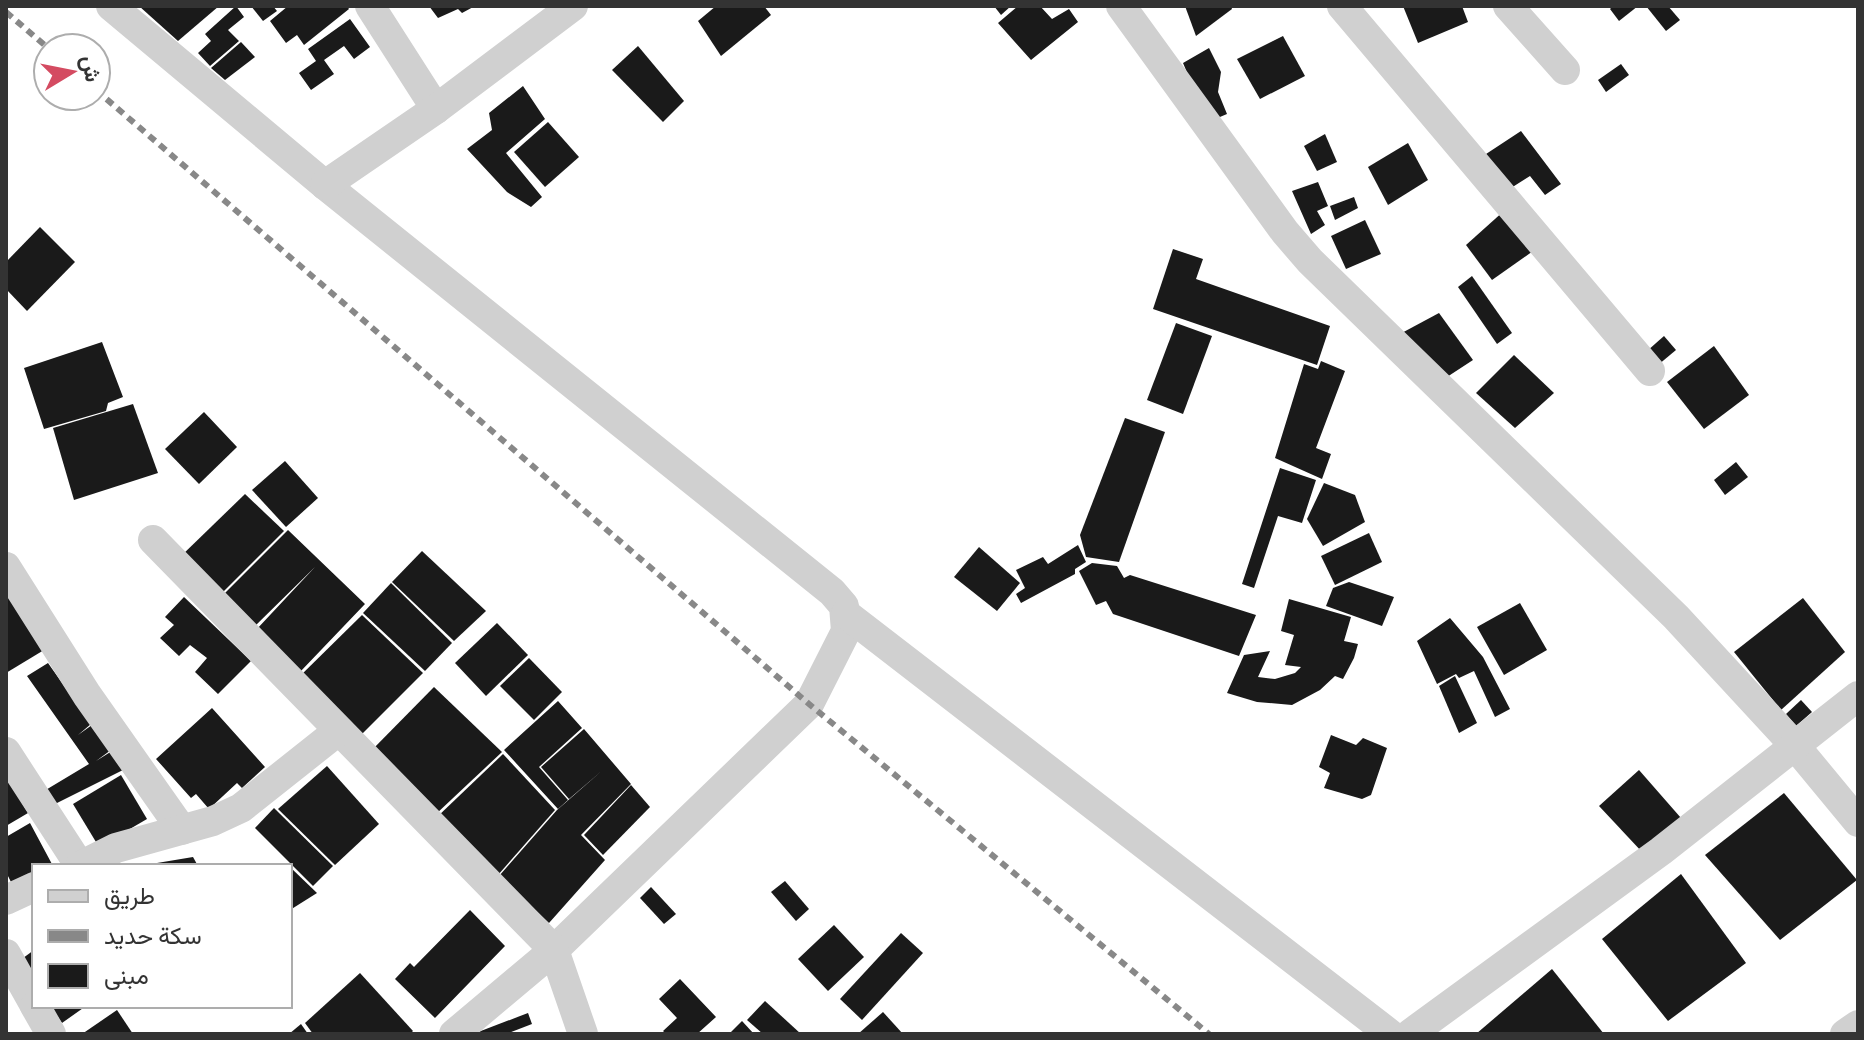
<svg xmlns="http://www.w3.org/2000/svg" width="1864" height="1040" viewBox="0 0 1864 1040" font-family="'PT Sans Narrow',Vazirmatn,sans-serif">
	<style>
		.building { fill: #1a1a1a }
		.lines { fill: none; stroke-linecap: round; stroke-linejoin: round }
		.minor { stroke: #d0d0d0; stroke-width: 30 }
		.rail { stroke: #888; stroke-width: 6; stroke-dasharray: 8 6; stroke-linecap: butt }
	</style>
	<rect width="100%" height="100%" fill="#fff"/>
	<!-- building -->
	<g class="building">
		<path d="M139,6H219L178,41Z"/>
		<path d="M236,6L244,17L228,30L239,41L210,66L198,53L211,41L205,34Z"/>
		<path d="M251,6H273L277,11L263,21Z"/>
		<path d="M288,6H347L349,9L304,45L297,35L286,43L270,21Z"/>
		<path d="M429,6H475L462,13L458,9L438,18Z"/>
		<path d="M716,6H764L771,15L721,56L698,21Z"/>
		<path d="M994,6H1011L1001,15Z"/>
		<path d="M1018,6H1040L1052,19L1069,9L1078,22L1031,60L998,23Z"/>
		<path d="M1185,6H1231L1232,9L1196,36Z"/>
		<path d="M1403,6H1462L1468,22L1418,43Z"/>
		<path d="M1613,6H1638L1619,21L1610,9Z"/>
		<path d="M1646,6H1668L1680,20L1666,31Z"/>
		<path d="M350,19L370,47L354,59L344,46L324,60L334,74L311,90L299,73L316,61L308,49Z"/>
		<path d="M1283,36L1305,76L1260,99L1237,59Z"/>
		<path d="M241,42L255,57L225,80L211,68Z"/>
		<path d="M638,46L684,101L663,122L612,70Z"/>
		<path d="M1209,48L1221,72L1218,92L1227,114L1208,122L1183,63Z"/>
		<path d="M1621,64L1629,75L1606,92L1598,80Z"/>
		<path d="M523,86L545,119L506,153L542,197L531,207L507,192L467,149L492,130L489,113Z"/>
		<path d="M548,122L579,157L545,187L514,152Z"/>
		<path d="M1521,131L1561,184L1545,195L1530,176L1511,188L1483,156Z"/>
		<path d="M1325,134L1337,162L1317,171L1304,146Z"/>
		<path d="M1408,143L1428,180L1388,205L1368,167Z"/>
		<path d="M1318,182L1328,206L1317,211L1325,225L1311,234L1292,191Z"/>
		<path d="M1354,197L1358,208L1335,220L1330,206Z"/>
		<path d="M1505,210L1536,249L1492,280L1466,245Z"/>
		<path d="M1365,220L1381,254L1346,269L1331,236Z"/>
		<path d="M40,227L75,262L27,311L6,289V262Z"/>
		<path d="M1173,249L1203,259L1196,279L1330,326L1317,365L1153,309Z"/>
		<path d="M1472,276L1512,333L1497,344L1458,287Z"/>
		<path d="M1439,313L1473,360L1447,377L1398,335Z"/>
		<path d="M1176,323L1212,336L1183,414L1147,400Z"/>
		<path d="M1664,336L1676,350L1658,365L1647,351Z"/>
		<path d="M102,342L123,397L108,403L106,411L44,429L24,368Z"/>
		<path d="M1714,346L1749,395L1704,429L1667,382Z"/>
		<path d="M1514,355L1554,393L1515,428L1476,393Z"/>
		<path d="M1321,361L1345,371L1316,448L1331,454L1322,479L1275,458L1304,364L1318,369Z"/>
		<path d="M133,404L158,473L74,500L53,428Z"/>
		<path d="M204,412L237,447L199,484L165,449Z"/>
		<path d="M1125,418L1165,432L1119,562L1086,557L1080,535Z"/>
		<path d="M285,461L318,498L286,527L252,490Z"/>
		<path d="M1736,462L1748,477L1725,495L1714,480Z"/>
		<path d="M1280,468L1316,480L1302,523L1278,516L1254,588L1242,584Z"/>
		<path d="M1324,483L1355,495L1365,522L1323,546L1307,519Z"/>
		<path d="M245,494L284,531L219,596L178,559Z"/>
		<path d="M288,530L365,604L300,672L256,630L315,567L253,628L222,596Z"/>
		<path d="M1369,533L1382,562L1335,585L1321,556Z"/>
		<path d="M1078,545L1086,562L1075,569V574L1021,603L1016,594L1025,588L1016,570L1043,557L1048,564Z"/>
		<path d="M979,547L1020,583L997,611L954,577Z"/>
		<path d="M422,551L486,611L454,641L392,582Z"/>
		<path d="M1092,563L1117,566L1124,578L1130,575L1256,615L1239,656L1113,614L1106,601L1096,605L1079,571Z"/>
		<path d="M1349,582L1394,597L1382,626L1326,606L1333,588Z"/>
		<path d="M391,583L452,643L425,671L363,613Z"/>
		<path d="M6,589L44,650L6,673Z"/>
		<path d="M184,597L251,661L218,694L195,672L207,658L190,645L179,656L160,638L174,625L165,617Z"/>
		<path d="M1803,598L1845,652L1781,710L1734,652Z"/>
		<path d="M1289,599L1351,617L1344,641L1358,644L1354,658L1343,679L1335,676L1320,690L1292,705L1257,702L1227,693L1244,655L1270,651L1258,677L1275,679L1295,673L1301,667L1285,665L1294,635L1281,631Z"/>
		<path d="M1520,603L1547,650L1504,675L1477,627Z"/>
		<path d="M362,615L423,673L358,738L297,679Z"/>
		<path d="M1450,618L1483,657L1510,709L1495,717L1474,671L1459,678L1456,674L1437,684L1417,641Z"/>
		<path d="M497,623L528,655L486,696L455,663Z"/>
		<path d="M529,658L562,692L534,720L500,686Z"/>
		<path d="M48,663L91,724L78,735L92,725L111,750L96,761L112,751L125,769L53,805L44,791L89,764L27,676Z"/>
		<path d="M1455,676L1477,723L1459,733L1439,686Z"/>
		<path d="M434,687L502,752L435,815L369,753Z"/>
		<path d="M1801,700L1812,712L1796,726L1786,714Z"/>
		<path d="M558,701L582,728L539,767L568,800L558,809L504,750Z"/>
		<path d="M212,708L265,767L242,788L237,783L209,809L196,794L191,798L156,759Z"/>
		<path d="M584,729L631,784L581,835L605,860L549,923L499,876L557,810L604,769L569,799L541,767Z"/>
		<path d="M1331,735L1356,745L1363,738L1387,748L1371,795L1362,799L1324,788L1330,773L1319,767Z"/>
		<path d="M503,754L555,810L498,875L436,818Z"/>
		<path d="M327,766L379,824L335,865L278,809Z"/>
		<path d="M1639,770L1681,818L1643,853L1599,806Z"/>
		<path d="M121,775L147,819L99,847L73,804Z"/>
		<path d="M6,776L28,813L6,826Z"/>
		<path d="M631,785L650,807L603,855L584,835Z"/>
		<path d="M1784,793L1857,880L1780,940L1705,855Z"/>
		<path d="M274,808L333,866L313,886L255,828Z"/>
		<path d="M30,823L53,866H34V876L12,884L6,872V837Z"/>
		<path d="M193,857L198,866H152L151,864Z"/>
		<path d="M290,867L317,893L290,910Z"/>
		<path d="M1681,874L1746,963L1668,1021L1602,939Z"/>
		<path d="M785,881L809,909L796,921L771,892Z"/>
		<path d="M651,887L676,914L664,924L640,898Z"/>
		<path d="M470,910L505,946L435,1018L395,979L410,963L414,967Z"/>
		<path d="M834,925L864,957L828,991L798,959Z"/>
		<path d="M901,933L923,953L862,1020L840,999Z"/>
		<path d="M34,950V983L19,961Z"/>
		<path d="M1552,969L1604,1034H1476Z"/>
		<path d="M360,973L413,1031L410,1034H313L305,1023Z"/>
		<path d="M680,979L716,1017L697,1034H666L663,1031L677,1018L659,999Z"/>
		<path d="M765,1001L801,1034H763L747,1020Z"/>
		<path d="M50,1006H86L62,1023Z"/>
		<path d="M117,1010L133,1034H82Z"/>
		<path d="M883,1012L903,1034H858Z"/>
		<path d="M528,1013L532,1024L506,1034H473Z"/>
		<path d="M742,1021L754,1034H729Z"/>
		<path d="M301,1024L308,1034H289Z"/>
	</g>
	<g class="lines">
		<!-- minor -->
		<g class="minor">
			<path d="M111,6L325,185L832,592L844,606L846,631L809,704L554,950L454,1034"/>
			<path d="M370,6L436,109"/>
			<path d="M1121,6L1285,232L1310,261L1676,617L1796,747L1858,822"/>
			<path d="M1342,6L1650,371"/>
			<path d="M1508,6L1565,70"/>
			<path d="M325,185L436,109L573,6"/>
			<path d="M153,540L554,950L583,1034"/>
			<path d="M6,567L87,695L182,830"/>
			<path d="M846,614L1390,1034"/>
			<path d="M6,752L80,866"/>
			<path d="M80,866L116,848L213,821L241,808L338,731"/>
			<path d="M6,900L34,887"/>
			<path d="M6,954L34,1004"/>
			<path d="M35,1006L51,1034"/>
			<path d="M1410,1034L1661,851L1858,696"/>
			<path d="M1845,1034L1858,1025"/>
		</g>
		<!-- rail -->
		<g class="rail">
			<path d="M6,12L48,48"/>
			<path d="M96,90L809,704L1209,1034"/>
		</g>
	</g>
	<!-- border -->
	<rect width="1864" height="1040" fill="none" stroke="#333333" stroke-width="16"/>
	<!-- legend -->
	<rect x="32" y="864" width="260" height="144" fill="#ffffff" stroke="#adadad" stroke-width="2"/>
	<rect x="48" y="890" width="40" height="12" fill="#d0d0d0" stroke="#adadad" stroke-width="2"/>
	<text x="104" y="904" font-size="24" fill="#333333">طريق</text>
	<rect x="48" y="930" width="40" height="12" fill="#888888" stroke="#adadad" stroke-width="2"/>
	<text x="104" y="944" font-size="24" fill="#333333">سكة حديد</text>
	<rect x="48" y="964" width="40" height="24" fill="#1a1a1a" stroke="#adadad" stroke-width="2"/>
	<text x="104" y="984" font-size="24" fill="#333333">مبنى</text>
	<!-- north arrow -->
	<g transform="translate(72 72) rotate(80)"><circle r="38" fill="#ffffff" stroke="#adadad" stroke-width="2"/>
	<path d="M0-6L14 30L0 20L-14 30Z" fill="#d44b61"/>
	<text y="-12" font-size="22" font-weight="bold" text-anchor="middle" fill="#333333">ش</text>
	</g>
</svg>
